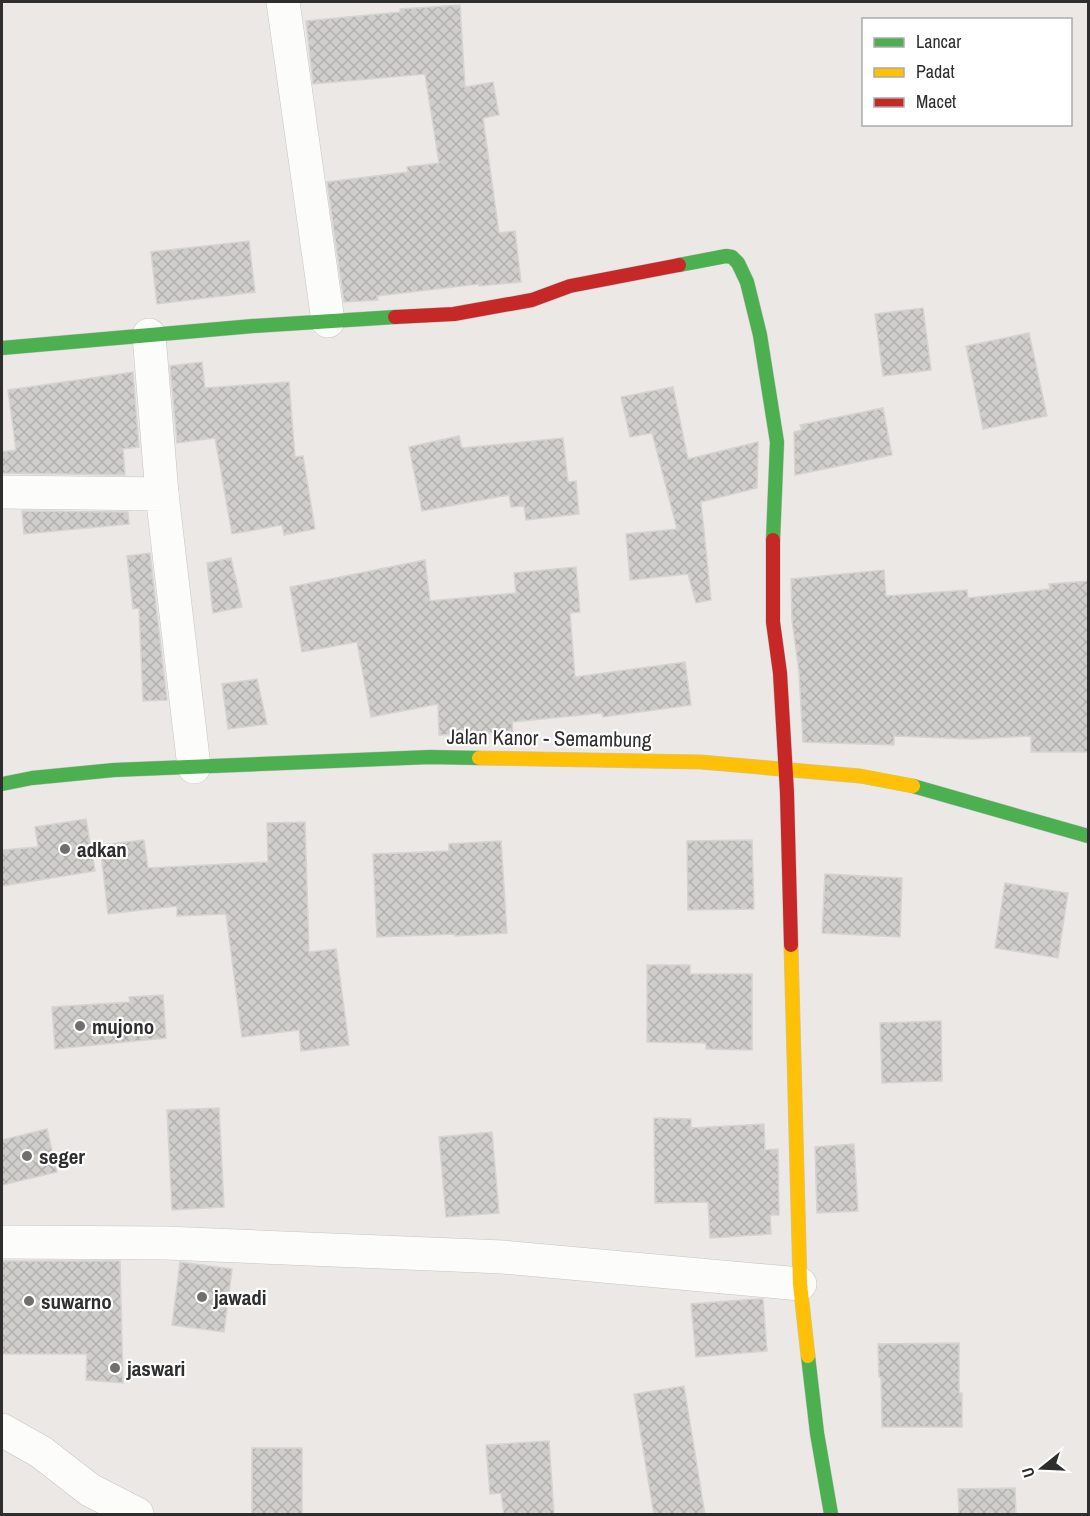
<svg xmlns="http://www.w3.org/2000/svg" width="1090" height="1516" viewBox="0 0 1090 1516" font-family="'Archivo Narrow',sans-serif">
	<style>
		.building { fill: url(#building-cross-hatch); stroke: #d6d4d1; stroke-width: 1.5 }
		.lines { fill: none; stroke-linecap: round; stroke-linejoin: round }
		.street-casing { stroke: #c6c5c4; stroke-width: 34 }
		.fast-casing { stroke: #c6c5c4; stroke-width: 15 }
		.slow-casing { stroke: #c6c5c4; stroke-width: 15 }
		.jam-casing { stroke: #c6c5c4; stroke-width: 15 }
		.street { stroke: #fcfcfb; stroke-width: 33 }
		.fast { stroke: #4caf50; stroke-width: 14 }
		.slow { stroke: #ffc107; stroke-width: 14 }
		.jam { stroke: #c62828; stroke-width: 14 }
		.poi-dot { fill: #706f6e; stroke: #fff; stroke-width: 2 }
		.labels { text-anchor: middle; dominant-baseline: central; stroke-width: 4.5; stroke-linejoin: round; paint-order: stroke }
		.street-label { font-size: 21px; fill: #2e2e2e; stroke: #fff }
		.poi-label { font-size: 21px; font-weight: bold; fill: #2e2e2e; stroke: #fff; text-anchor: start }
	</style>
	<defs>
		<pattern id="building-cross-hatch" width="8" height="8" patternUnits="userSpaceOnUse" patternTransform="scale(1.5)"><rect width="8" height="8" fill="#d0cecb"/><path d="M0 0l8 8M0 8l8-8" fill="none" stroke="#b3b1af"/></pattern>
	</defs>
	<rect width="100%" height="100%" fill="#ebe8e5"/>
	<!-- building -->
	<g class="building">
		<path d="M460,5L465,87L493,82L499,115L483,118L499,233L515,231L521,282L479,286V284L377,296L378,300L344,302L327,182L408,172L407,167L439,163L425,74L313,84L306,21L400,12V9Z"/>
		<path d="M249,241L255,292L157,304L151,252Z"/>
		<path d="M923,308L931,370L883,376L875,314Z"/>
		<path d="M1029,333L1047,416L983,429L966,346Z"/>
		<path d="M202,362L205,388L289,382L295,457L303,456L315,529L284,535L282,525L232,534L215,438L177,443L170,366Z"/>
		<path d="M133,372L139,447L123,449L125,475L2,473V452L16,450L8,390Z"/>
		<path d="M673,387L688,459L758,442V443L757,488L701,502L711,600L696,603L688,574L630,580L626,534L677,529L652,433L630,437L621,397Z"/>
		<path d="M883,408L892,455L795,475L794,432L802,430L800,425Z"/>
		<path d="M459,436L462,448L563,438L568,482L576,481L579,514L526,520L524,506L511,507L509,495L422,511L409,447Z"/>
		<path d="M22,511L128,512L129,524L24,534Z"/>
		<path d="M150,553L167,700L143,701L139,608L133,609L127,556Z"/>
		<path d="M231,558L242,607L213,613L207,563Z"/>
		<path d="M425,560L430,601L516,593L514,573L576,567L580,612L570,613L575,677L685,662L691,705L603,717L602,713L512,722L513,732L439,735L438,704L371,717L357,642L302,652L290,587Z"/>
		<path d="M884,570L886,596L967,590L968,598L1050,589L1049,584L1089,581V752H1031V736L972,739L894,736V745L803,742L799,672L792,620L791,579Z"/>
		<path d="M257,679L267,724L228,729L222,684Z"/>
		<path d="M86,819L95,871L2,886V850L38,847L35,827Z"/>
		<path d="M305,822L309,952L336,949L349,1045L301,1051L299,1030L242,1037L226,914L177,916V906L108,914L100,845L144,840L148,868L268,862L267,823Z"/>
		<path d="M752,840L754,909L688,910L687,841Z"/>
		<path d="M501,841L507,933L455,936V934L377,937L373,854L449,851V844Z"/>
		<path d="M825,874L902,878L900,937L822,933Z"/>
		<path d="M1005,883L1068,893L1058,958L995,948Z"/>
		<path d="M647,965H690V974H752V1050L706,1049V1043L647,1042Z"/>
		<path d="M163,995L166,1038L55,1049L52,1007L130,1002L129,997Z"/>
		<path d="M941,1021L942,1081L882,1083L880,1023Z"/>
		<path d="M219,1108L224,1207L172,1210L167,1110Z"/>
		<path d="M654,1118L691,1119V1128L764,1124L765,1150L778,1149L779,1215H770L771,1234L710,1238L708,1202L655,1203Z"/>
		<path d="M47,1129L57,1172L2,1185V1140Z"/>
		<path d="M492,1132L499,1213L446,1217L439,1137Z"/>
		<path d="M854,1144L858,1211L817,1213L815,1147Z"/>
		<path d="M2,1261H120L123,1383L86,1380L87,1354H2Z"/>
		<path d="M180,1262L232,1269L224,1332L172,1325Z"/>
		<path d="M755,1299H763L767,1351L696,1357L691,1304Z"/>
		<path d="M959,1343V1393H962V1427H882L881,1377H879L878,1344Z"/>
		<path d="M684,1386L705,1515H654L634,1394Z"/>
		<path d="M549,1441L554,1515H504L501,1493L490,1494L486,1445Z"/>
		<rect x="252" y="1448" width="50" height="67"/>
		<path d="M1015,1488L1016,1515H959L958,1489Z"/>
	</g>
	<g class="lines">
		<!-- street casing -->
		<g class="street-casing">
			<g id="street">
				<path d="M283,2L328,321"/>
				<path d="M149,335L162,494"/>
				<path d="M2,492L162,494L194,767"/>
				<path d="M2,1242L166,1243L503,1257L800,1284"/>
				<path d="M2,1430L41,1452L90,1490L137,1514"/>
			</g>
		</g>
		<!-- fast casing -->
		<g class="fast-casing">
			<g id="fast">
				<path d="M679,265L726,256L732,257L738,263L747,282L760,335L777,442L773,540"/>
				<path d="M2,348L253,326L395,317"/>
				<path d="M2,784L32,778L114,770L430,757L479,758"/>
				<path d="M913,786L1088,836"/>
				<path d="M808,1356L817,1433L831,1514"/>
			</g>
		</g>
		<!-- slow casing -->
		<g class="slow-casing">
			<g id="slow">
				<path d="M479,758L701,762L860,776L913,786"/>
				<path d="M791,945L800,1284L808,1356"/>
			</g>
		</g>
		<!-- jam casing -->
		<g class="jam-casing">
			<g id="jam">
				<path d="M395,317L454,314L532,300L570,286L679,265"/>
				<path d="M773,540V622L780,673L787,793L791,945"/>
			</g>
		</g>
		<!-- street -->
		<use href="#street" class="street"/>
		<!-- fast -->
		<use href="#fast" class="fast"/>
		<!-- slow -->
		<use href="#slow" class="slow"/>
		<!-- jam -->
		<use href="#jam" class="jam"/>
	</g>
	<!-- markers -->
	<g class="poi-dot">
		<circle cx="65" cy="849" r="6"/>
		<circle cx="80" cy="1026" r="6"/>
		<circle cx="27" cy="1156" r="6"/>
		<circle cx="202" cy="1297" r="6"/>
		<circle cx="29" cy="1301" r="6"/>
		<circle cx="115" cy="1368" r="6"/>
	</g>
	<g class="labels">
		<!-- street labels -->
		<g class="street-label">
			<text transform="translate(549 738) rotate(1)">Jalan Kanor - Semambung</text>
		</g>
		<!-- poi labels -->
		<g class="poi-label">
			<text x="77" y="849">adkan</text>
			<text x="92" y="1026">mujono</text>
			<text x="39" y="1156">seger</text>
			<text x="214" y="1297">jawadi</text>
			<text x="41" y="1301">suwarno</text>
			<text x="127" y="1368">jaswari</text>
		</g>
	</g>
	<!-- border -->
	<rect width="1090" height="1516" fill="none" stroke="#2e2e2e" stroke-width="6"/>
	<!-- legend -->
	<rect x="862" y="18" width="210" height="108" fill="#ffffff" stroke="#ababab" stroke-width="1.5"/>
	<rect x="874" y="38" width="30" height="9" fill="#4caf50" stroke="#ababab" stroke-width="1.5"/>
	<text x="916" y="48" font-size="18" fill="#2e2e2e">Lancar</text>
	<rect x="874" y="68" width="30" height="9" fill="#ffc107" stroke="#ababab" stroke-width="1.5"/>
	<text x="916" y="78" font-size="18" fill="#2e2e2e">Padat</text>
	<rect x="874" y="98" width="30" height="9" fill="#c62828" stroke="#ababab" stroke-width="1.5"/>
	<text x="916" y="108" font-size="18" fill="#2e2e2e">Macet</text>
	<!-- north arrow -->
	<g transform="translate(1042 1468) rotate(252)" stroke="#ffffff" stroke-width="4.5" paint-order="stroke">
	<path d="M0-4.5L10 22L0 15L-10 22Z" fill="#2e2e2e"/>
	<text y="-9" font-size="16" font-weight="bold" text-anchor="middle" fill="#2e2e2e">U</text>
	</g>
</svg>
